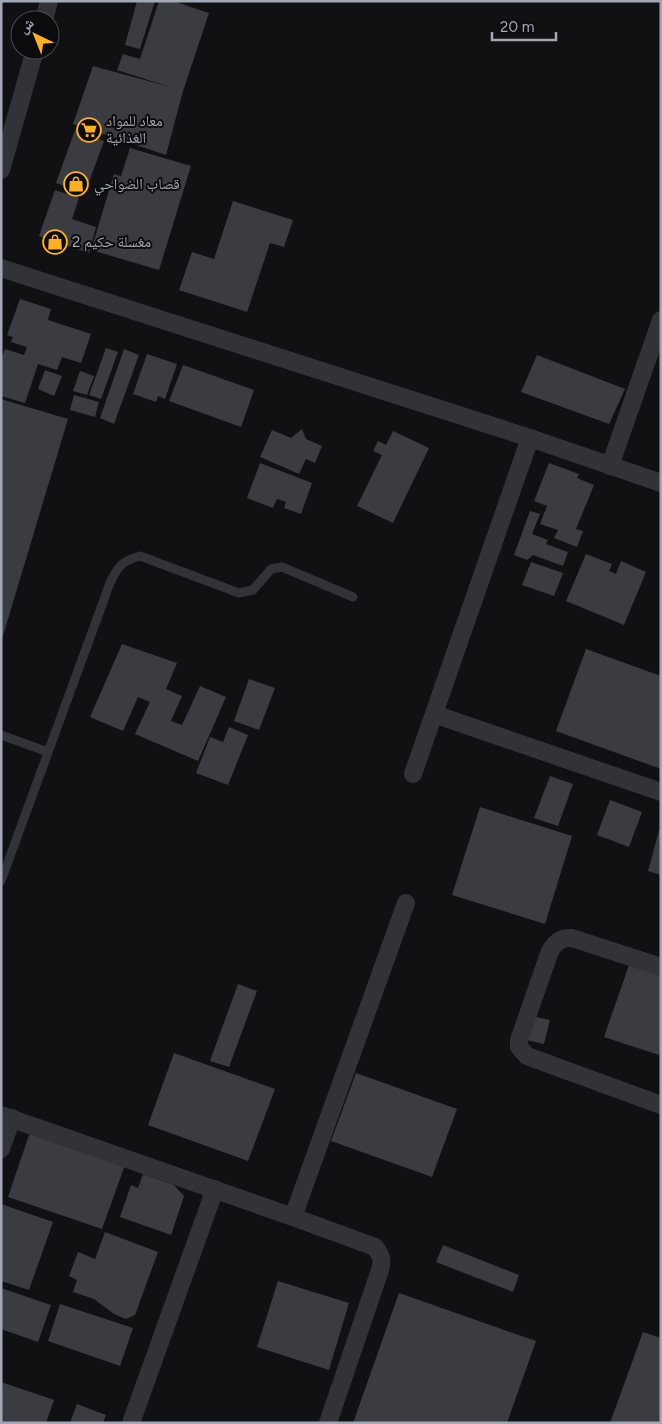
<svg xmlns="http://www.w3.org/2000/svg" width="662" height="1424" viewBox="0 0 662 1424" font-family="Figtree,'Noto Naskh Arabic',sans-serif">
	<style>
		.building { fill: #3b3c41 }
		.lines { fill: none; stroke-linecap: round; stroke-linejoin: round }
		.lane { stroke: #323338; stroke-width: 9 }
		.street { stroke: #323338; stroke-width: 18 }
		.labels { text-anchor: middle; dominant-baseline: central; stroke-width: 4; stroke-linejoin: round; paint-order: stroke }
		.poi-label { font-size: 15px; fill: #a2a8b5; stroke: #0c0c0e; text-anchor: start }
	</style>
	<rect width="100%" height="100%" fill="#111113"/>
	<!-- building -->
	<g class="building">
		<path d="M137,1H155L140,49L125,45Z"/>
		<path d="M159,1H173L209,13L183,91L166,155L73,124L93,66L170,87L117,70L123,54L140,59Z"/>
		<path d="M75,130L104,141L85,193L56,183Z"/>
		<path d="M130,148L191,166L159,270L91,250L114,174L121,176Z"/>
		<path d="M55,190L79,198L72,219L96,227L89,253L39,236Z"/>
		<path d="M233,201L293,220L284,247L270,243L247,312L179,290L192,252L214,259Z"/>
		<path d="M20,299L51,309L48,320L91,334L81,363L62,357L57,370L38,364L25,403L1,396V360L5,349L24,355L27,347L11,342L13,337L7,335Z"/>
		<path d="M106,348L118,352L101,399L89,395Z"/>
		<path d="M124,349L139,355L114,424L100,418Z"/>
		<path d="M147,354L177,364L165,399L158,396L156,402L133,394Z"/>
		<path d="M537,355L625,389L609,424L521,392Z"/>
		<path d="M183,365L254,390L241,427L169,401Z"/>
		<path d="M45,370L62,376L54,396L38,389Z"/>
		<path d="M80,371L94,376L87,395L73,391Z"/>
		<path d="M74,395L99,402L95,417L70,410Z"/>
		<path d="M1,399L68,419L2,639H1Z"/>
		<path d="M302,429L306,439L322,446L315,463L306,459L299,474L260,457L272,430L291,438Z"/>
		<path d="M393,431L429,448L393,523L357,506L382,455L373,451L378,441L386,445Z"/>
		<path d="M260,463L312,483L301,514L284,508L286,502L277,499L273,508L247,498Z"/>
		<path d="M549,463L579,474L577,478L594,485L576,529L583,531L577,547L554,538L558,530L540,524L547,506L534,501Z"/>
		<path d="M530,511L540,514L532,534L548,540L546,544L568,552L563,566L533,555L527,560L514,555Z"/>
		<path d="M586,554L612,564L609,571L616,574L621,561L646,572L624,625L566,601Z"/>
		<path d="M531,562L563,573L554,596L522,585Z"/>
		<path d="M122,644L177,663L166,689L182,696L171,721L182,725L200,686L226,697L198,761L135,734L150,702L138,697L123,731L90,717Z"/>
		<path d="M586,649L661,676V769L556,731Z"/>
		<path d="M249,679L275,688L259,730L234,721Z"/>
		<path d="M229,727L248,735L228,785L196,773L210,737L223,742Z"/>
		<path d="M550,776L573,784L558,826L534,818Z"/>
		<path d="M610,800L642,812L629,847L597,835Z"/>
		<path d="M480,807L572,836L545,924L452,895Z"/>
		<path d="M660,827H661V875L648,871Z"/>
		<path d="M629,965L661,975V1050L659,1055L604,1037Z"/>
		<path d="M238,984L257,991L229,1067L210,1061Z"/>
		<path d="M532,1016L550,1020L544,1044L526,1040Z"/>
		<path d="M174,1053L275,1089L248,1161L148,1125Z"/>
		<path d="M356,1073L457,1109L432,1177L331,1141Z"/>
		<path d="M31,1129L126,1162L102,1229L8,1197Z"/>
		<path d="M143,1174L174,1185L184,1196L171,1235L120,1217L131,1185L138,1188Z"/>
		<path d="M1,1204L53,1222L29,1290L1,1281Z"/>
		<path d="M105,1232L158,1252L135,1315L126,1319L114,1314L94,1299L73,1292L77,1280L69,1276L78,1252L95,1259Z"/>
		<path d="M443,1245L519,1275L513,1292L436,1262Z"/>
		<path d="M278,1281L349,1303L329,1370L257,1347Z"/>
		<path d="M1,1288L51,1305L38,1342L1,1329Z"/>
		<path d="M399,1293L536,1341L507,1423H353Z"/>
		<path d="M60,1304L133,1328L120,1366L48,1341Z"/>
		<path d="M643,1332L661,1338V1423H610Z"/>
		<path d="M1,1382L54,1400L46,1423H1Z"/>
		<path d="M77,1404L106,1415L103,1423H70Z"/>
	</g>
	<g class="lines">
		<!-- lane -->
		<g class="lane">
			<path d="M1,735L48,752"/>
			<path d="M1,881L110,583C118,566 122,561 140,556L239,593L253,590L271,569L282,567L353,597"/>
		</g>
		<!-- street -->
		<g class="street">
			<path d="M44,20L49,1"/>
			<path d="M1,170L35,50"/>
			<path d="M1,268L530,438L661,483"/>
			<path d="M610,466L661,320"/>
			<path d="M434,714L661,792"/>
			<path d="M413,774L530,438"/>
			<path d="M661,967L572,938C561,937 556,942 550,951L519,1040V1047L527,1056L661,1105"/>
			<path d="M1,1115L293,1217L375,1247C381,1255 383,1260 380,1270L328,1423"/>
			<path d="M1,1149L12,1118"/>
			<path d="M293,1217L406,903"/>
			<path d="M131,1423L215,1189"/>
		</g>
	</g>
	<!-- icons -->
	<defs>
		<g id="supermarket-ring" transform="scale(1.25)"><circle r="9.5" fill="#0c0c0e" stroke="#fdb120" stroke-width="1.5"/><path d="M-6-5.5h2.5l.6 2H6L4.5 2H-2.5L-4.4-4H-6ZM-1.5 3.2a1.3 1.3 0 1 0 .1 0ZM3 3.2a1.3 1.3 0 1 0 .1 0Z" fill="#fdb120"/></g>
		<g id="shop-ring" transform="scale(1.25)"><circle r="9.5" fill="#0c0c0e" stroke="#fdb120" stroke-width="1.5"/><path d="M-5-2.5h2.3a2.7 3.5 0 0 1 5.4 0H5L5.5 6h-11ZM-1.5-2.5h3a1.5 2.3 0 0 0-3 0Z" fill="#fdb120"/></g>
	</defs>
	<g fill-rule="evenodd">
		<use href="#supermarket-ring" x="89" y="130"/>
		<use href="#shop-ring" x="76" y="184"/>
		<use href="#shop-ring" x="55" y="242"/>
	</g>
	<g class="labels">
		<!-- poi labels -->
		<g class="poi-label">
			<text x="106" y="121">معاد للمواد<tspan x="106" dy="17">الغذائية</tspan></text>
			<text x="94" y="184">قصاب الضواحي</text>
			<text x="72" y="242">مغسلة حكيم 2</text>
		</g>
	</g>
	<!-- border -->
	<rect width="662" height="1424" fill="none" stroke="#a2a8b5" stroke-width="5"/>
	<!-- north arrow -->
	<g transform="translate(35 35) rotate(317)"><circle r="24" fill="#0c0c0e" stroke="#484a51"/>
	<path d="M0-4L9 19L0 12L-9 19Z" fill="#fdb120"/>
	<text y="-8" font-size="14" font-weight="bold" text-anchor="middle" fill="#a2a8b5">ش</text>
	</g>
	<!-- scale -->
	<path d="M492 32v8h64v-8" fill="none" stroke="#a2a8b5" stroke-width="2.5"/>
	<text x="500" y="32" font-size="15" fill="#a2a8b5" stroke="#0c0c0e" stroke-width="4" paint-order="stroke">20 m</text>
</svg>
